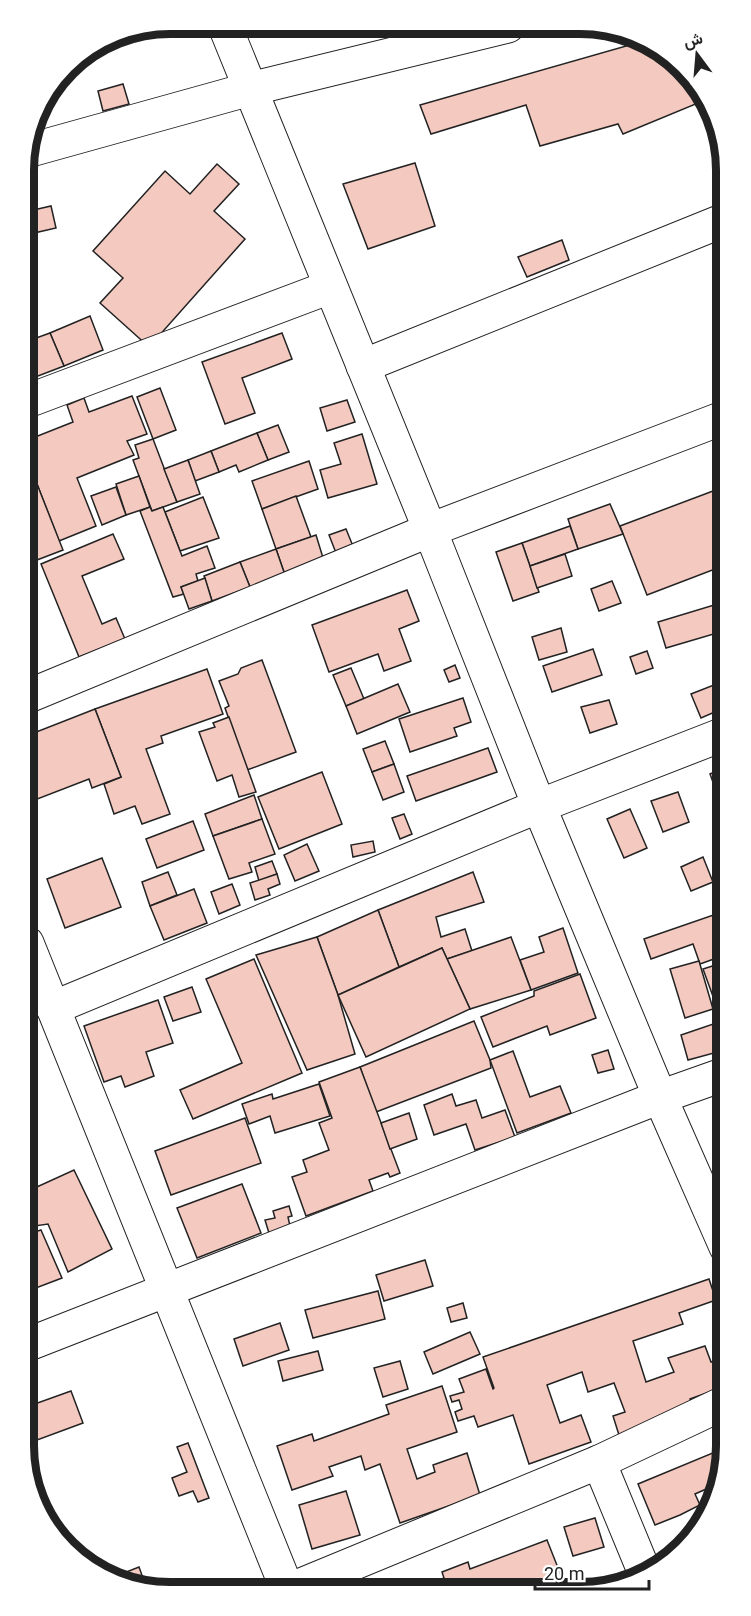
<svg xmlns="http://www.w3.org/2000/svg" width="751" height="1616" viewBox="0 0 751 1616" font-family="Roboto,Vazirmatn,sans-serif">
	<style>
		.building { fill: #f3c9c0; stroke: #222; stroke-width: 1.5 }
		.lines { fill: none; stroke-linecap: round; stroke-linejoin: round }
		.minor-casing { stroke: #222; stroke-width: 35 }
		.minor { stroke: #fff; stroke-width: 33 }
		.rim { fill: none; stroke: #222; stroke-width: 8 }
	</style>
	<rect width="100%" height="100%" fill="#fff"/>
	<!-- building -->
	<g class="building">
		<path d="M640,42L677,61L703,101L623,134L618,124L540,146L526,105L431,134L420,105Z"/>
		<path d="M123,84L129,104L103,111L98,91Z"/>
		<path d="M415,163L435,226L368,249L343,184Z"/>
		<path d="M217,164L239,184L214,211L245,239L149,347L100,303L123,278L93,251L165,171L190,194Z"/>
		<path d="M51,206L56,228L34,233L29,211Z"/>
		<path d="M562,240L569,260L527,277L518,257Z"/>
		<path d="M90,316L103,350L64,366L50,333Z"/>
		<path d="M50,333L64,366L25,381V342Z"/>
		<path d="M282,333L292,359L242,378L255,413L225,424L202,362Z"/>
		<path d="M160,388L176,430L153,439L137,397Z"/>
		<path d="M132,396L147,434L127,441L134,455L77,478L96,526L59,541L37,484L26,488L25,441L73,422L67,405L84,398L89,412Z"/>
		<path d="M347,400L355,422L327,431L320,408Z"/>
		<path d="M278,425L289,452L268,460L257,433Z"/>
		<path d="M723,432V461L714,435Z"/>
		<path d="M257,433L268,460L239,472L236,465L219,472L211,451Z"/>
		<path d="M362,434L377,484L328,498L320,470L341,464L334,443Z"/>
		<path d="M153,439L177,502L152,511L133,460L139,458L135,445Z"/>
		<path d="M211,451L219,472L195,481L188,460Z"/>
		<path d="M188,460L200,494L177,502L164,469Z"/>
		<path d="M309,461L318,489L262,509L252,481Z"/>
		<path d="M139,476L150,507L126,515L116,484Z"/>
		<path d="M37,484L63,550L37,560L26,532V488Z"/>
		<path d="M116,487L126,515L102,525L91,496Z"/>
		<path d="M713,491L723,516V566L647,595L620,526Z"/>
		<path d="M296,496L311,537L276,549L262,509Z"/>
		<path d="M203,497L219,538L180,551L165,512Z"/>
		<path d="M610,504L623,534L578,549L568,519Z"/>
		<path d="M150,507L152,511L163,507L182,556L207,546L215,568L196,574L198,581L181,587L184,594L173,597L140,511Z"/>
		<path d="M570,526L578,549L530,566L522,543Z"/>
		<path d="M346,529L355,551L338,558L329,535Z"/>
		<path d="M26,532L34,554L26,558Z"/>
		<path d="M113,534L124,559L82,576L102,624L116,618L125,639L79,657L41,564Z"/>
		<path d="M316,535L324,561L285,575L276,549Z"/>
		<path d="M522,543L539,592L513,601L496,552Z"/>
		<path d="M276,549L285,575L250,587L240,562Z"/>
		<path d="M565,554L572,576L537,588L530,566Z"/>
		<path d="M240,562L250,587L212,601L204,576Z"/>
		<path d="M205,578L212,601L189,609L181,587Z"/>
		<path d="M612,581L621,603L599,611L591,589Z"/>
		<path d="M407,590L419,621L399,629L411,661L384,671L378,654L329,672L312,625Z"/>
		<path d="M724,602V631L666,648L658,622Z"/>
		<path d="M561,628L567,652L539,660L532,637Z"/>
		<path d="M593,649L602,675L552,692L543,666Z"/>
		<path d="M647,651L653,668L636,674L630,657Z"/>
		<path d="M262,660L296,752L247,770L225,708L229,706L219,681L238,674L241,668Z"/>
		<path d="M455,665L460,678L449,682L444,670Z"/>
		<path d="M351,668L364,699L346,706L333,675Z"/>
		<path d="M207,669L223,714L161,736L163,743L146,749L170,814L142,824L135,806L114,814L104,784L121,777L95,709Z"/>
		<path d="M724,681V708L701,718L691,694Z"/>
		<path d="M398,684L410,712L357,734L346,706Z"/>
		<path d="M463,698L471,722L454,728L457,736L410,752L399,719Z"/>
		<path d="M609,700L617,724L590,733L581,707Z"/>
		<path d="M95,709L121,777L92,788L89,779L27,803L26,736Z"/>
		<path d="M229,717L256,792L239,797L232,775L217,781L199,732L215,727L213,723Z"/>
		<path d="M385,741L394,764L372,772L363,749Z"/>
		<path d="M488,748L497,772L416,801L407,776Z"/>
		<path d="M394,764L404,792L383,800L372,772Z"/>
		<path d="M724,768V806L722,807L710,774Z"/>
		<path d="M322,772L342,824L279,849L258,797Z"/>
		<path d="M678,792L689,822L663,832L651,801Z"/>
		<path d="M254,795L262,819L213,836L205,814Z"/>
		<path d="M630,809L647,848L624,858L607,819Z"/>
		<path d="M404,814L412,834L400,839L392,818Z"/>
		<path d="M262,819L275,854L249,863L252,872L229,879L213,836Z"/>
		<path d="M193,821L204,850L157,868L146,839Z"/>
		<path d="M373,841L375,852L353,857L351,845Z"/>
		<path d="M307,844L319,871L295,881L284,855Z"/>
		<path d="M703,857L713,882L691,891L681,867Z"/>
		<path d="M102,858L121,907L65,928L47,879Z"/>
		<path d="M272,861L277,874L259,881L255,867Z"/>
		<path d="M168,872L177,895L150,906L142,882Z"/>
		<path d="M473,872L484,902L436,917L441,937L465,929L472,951L447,959L442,948L399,967L378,910Z"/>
		<path d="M277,874L280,884L268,889L270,895L255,900L250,883Z"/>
		<path d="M232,884L240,905L219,914L211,892Z"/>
		<path d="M194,889L207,923L164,940L150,906Z"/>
		<path d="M378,910L399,967L338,995L317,937Z"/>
		<path d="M725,911V941L720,942L725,955L700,964L693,944L651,959L644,939Z"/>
		<path d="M563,928L578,973L531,990L520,960L544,952L539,937Z"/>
		<path d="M317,937L338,995L355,1054L307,1070L256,955Z"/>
		<path d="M511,937L531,990L470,1009L447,959Z"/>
		<path d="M442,948L470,1009L366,1057L338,995Z"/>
		<path d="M254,959L302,1073L193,1119L180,1090L242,1063L206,979Z"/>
		<path d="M699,961L713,1009L685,1018L670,969Z"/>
		<path d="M725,962V1020L722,1021L703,969Z"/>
		<path d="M580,974L596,1018L550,1035L547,1026L493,1047L481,1017L534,996V991Z"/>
		<path d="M192,987L201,1012L173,1021L164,997Z"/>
		<path d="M158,1000L173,1043L146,1052L154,1076L125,1087L121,1076L104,1082L84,1026Z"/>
		<path d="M725,1020V1050L688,1060L681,1035Z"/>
		<path d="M474,1021L490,1060L491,1068L376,1112L360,1067Z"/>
		<path d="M608,1050L614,1069L598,1073L592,1055Z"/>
		<path d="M513,1051L530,1097L560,1086L571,1113L517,1133L490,1060Z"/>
		<path d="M360,1067L400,1173L390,1177L388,1173L369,1180L373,1191L306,1216L292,1177L307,1172L303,1160L329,1150L319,1123L332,1118L319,1082Z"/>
		<path d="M319,1084L330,1116L275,1133L270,1116L249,1124L242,1104L272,1094L273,1099Z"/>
		<path d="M452,1094L456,1106L476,1100L482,1118L505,1110L515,1137L475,1150L466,1124L434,1135L424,1105Z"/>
		<path d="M409,1113L417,1139L390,1149L381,1123Z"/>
		<path d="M245,1118L261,1163L171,1195L155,1151Z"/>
		<path d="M74,1170L112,1249L68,1272L48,1224L28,1227V1191Z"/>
		<path d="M242,1184L261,1233L197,1258L177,1208Z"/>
		<path d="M289,1206L292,1216L288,1217L290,1226L269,1233L265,1220L275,1218L273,1211Z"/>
		<path d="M41,1230L62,1278L28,1291V1234Z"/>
		<path d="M425,1260L433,1286L384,1301L376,1275Z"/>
		<path d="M709,1279L716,1300L679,1313L683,1324L633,1341L646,1382L674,1372L668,1358L705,1346L711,1362L726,1357V1386L690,1399L694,1410L619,1435L613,1416L625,1412L614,1383L588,1392L582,1372L547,1385L560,1423L581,1415L591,1442L529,1464L513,1415L478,1427L474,1416L458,1421L455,1412L462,1409L459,1400L452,1402L450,1396L464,1392L459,1379L486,1369L493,1389L494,1388L483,1357Z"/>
		<path d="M378,1291L385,1319L313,1338L305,1310Z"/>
		<path d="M463,1303L467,1318L451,1322L447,1308Z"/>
		<path d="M280,1323L289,1350L243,1366L234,1339Z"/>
		<path d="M470,1332L480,1354L433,1374L424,1352Z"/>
		<path d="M318,1351L323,1370L283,1381L278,1361Z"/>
		<path d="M400,1361L408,1389L383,1397L374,1368Z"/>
		<path d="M442,1386L457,1432L407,1449L417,1479L435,1472L433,1465L467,1453L480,1495L400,1523L380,1464L365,1470L361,1456L329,1467L333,1476L292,1490L277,1446L312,1434L314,1441L389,1414L386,1405Z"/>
		<path d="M71,1391L83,1423L29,1443V1406Z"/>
		<path d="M188,1443L209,1498L198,1502L193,1491L179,1496L172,1478L187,1472L177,1447Z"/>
		<path d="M727,1447V1455L720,1483L695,1494L700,1505L680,1515L655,1525L638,1484Z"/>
		<path d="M346,1491L360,1535L312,1549L299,1505Z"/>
		<path d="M595,1518L604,1547L573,1556L564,1527Z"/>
		<path d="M547,1540L564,1583L554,1587L417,1588L444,1578L442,1572L468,1562L470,1569Z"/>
		<path d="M139,1567L147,1589H143L116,1576Z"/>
		<path d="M620,1575L623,1584L618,1587H586Z"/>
	</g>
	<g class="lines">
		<!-- minor casing -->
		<g class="minor-casing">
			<g id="minor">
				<path d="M224,24L430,530L539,806L660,1097L726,1247"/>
				<path d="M27,151L250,89L508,26"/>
				<path d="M363,366L722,221"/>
				<path d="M25,402L330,287"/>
				<path d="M26,697L430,530L723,418"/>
				<path d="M27,943L287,1589"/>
				<path d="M53,1008L539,806L724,734"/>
				<path d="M29,1344L660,1097L725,1074"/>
				<path d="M599,1462L644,1571"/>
				<path d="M294,1588L599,1462L726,1402"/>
			</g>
		</g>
		<!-- minor -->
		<use href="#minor" class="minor"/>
	</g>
	<!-- crop -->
	<path d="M0 0H751V1616H0ZM170 34H580A136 136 0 0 1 716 170V1446A136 136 0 0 1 580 1582H170A136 136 0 0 1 34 1446V170A136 136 0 0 1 170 34Z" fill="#fff" fill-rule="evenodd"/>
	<path class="rim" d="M170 34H580A136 136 0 0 1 716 170V1446A136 136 0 0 1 580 1582H170A136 136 0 0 1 34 1446V170A136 136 0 0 1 170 34Z"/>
	<!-- north arrow -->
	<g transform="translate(697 54) rotate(344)" stroke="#ffffff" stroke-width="4.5" paint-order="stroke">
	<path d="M0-4.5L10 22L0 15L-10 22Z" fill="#222222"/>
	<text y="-9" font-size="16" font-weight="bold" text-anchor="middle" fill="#222222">ش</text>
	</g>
	<!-- scale -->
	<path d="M535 1580v9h114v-9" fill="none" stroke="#222222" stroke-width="3"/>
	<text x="544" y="1580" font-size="18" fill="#222222" stroke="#ffffff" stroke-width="4.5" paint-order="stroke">20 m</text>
</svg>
